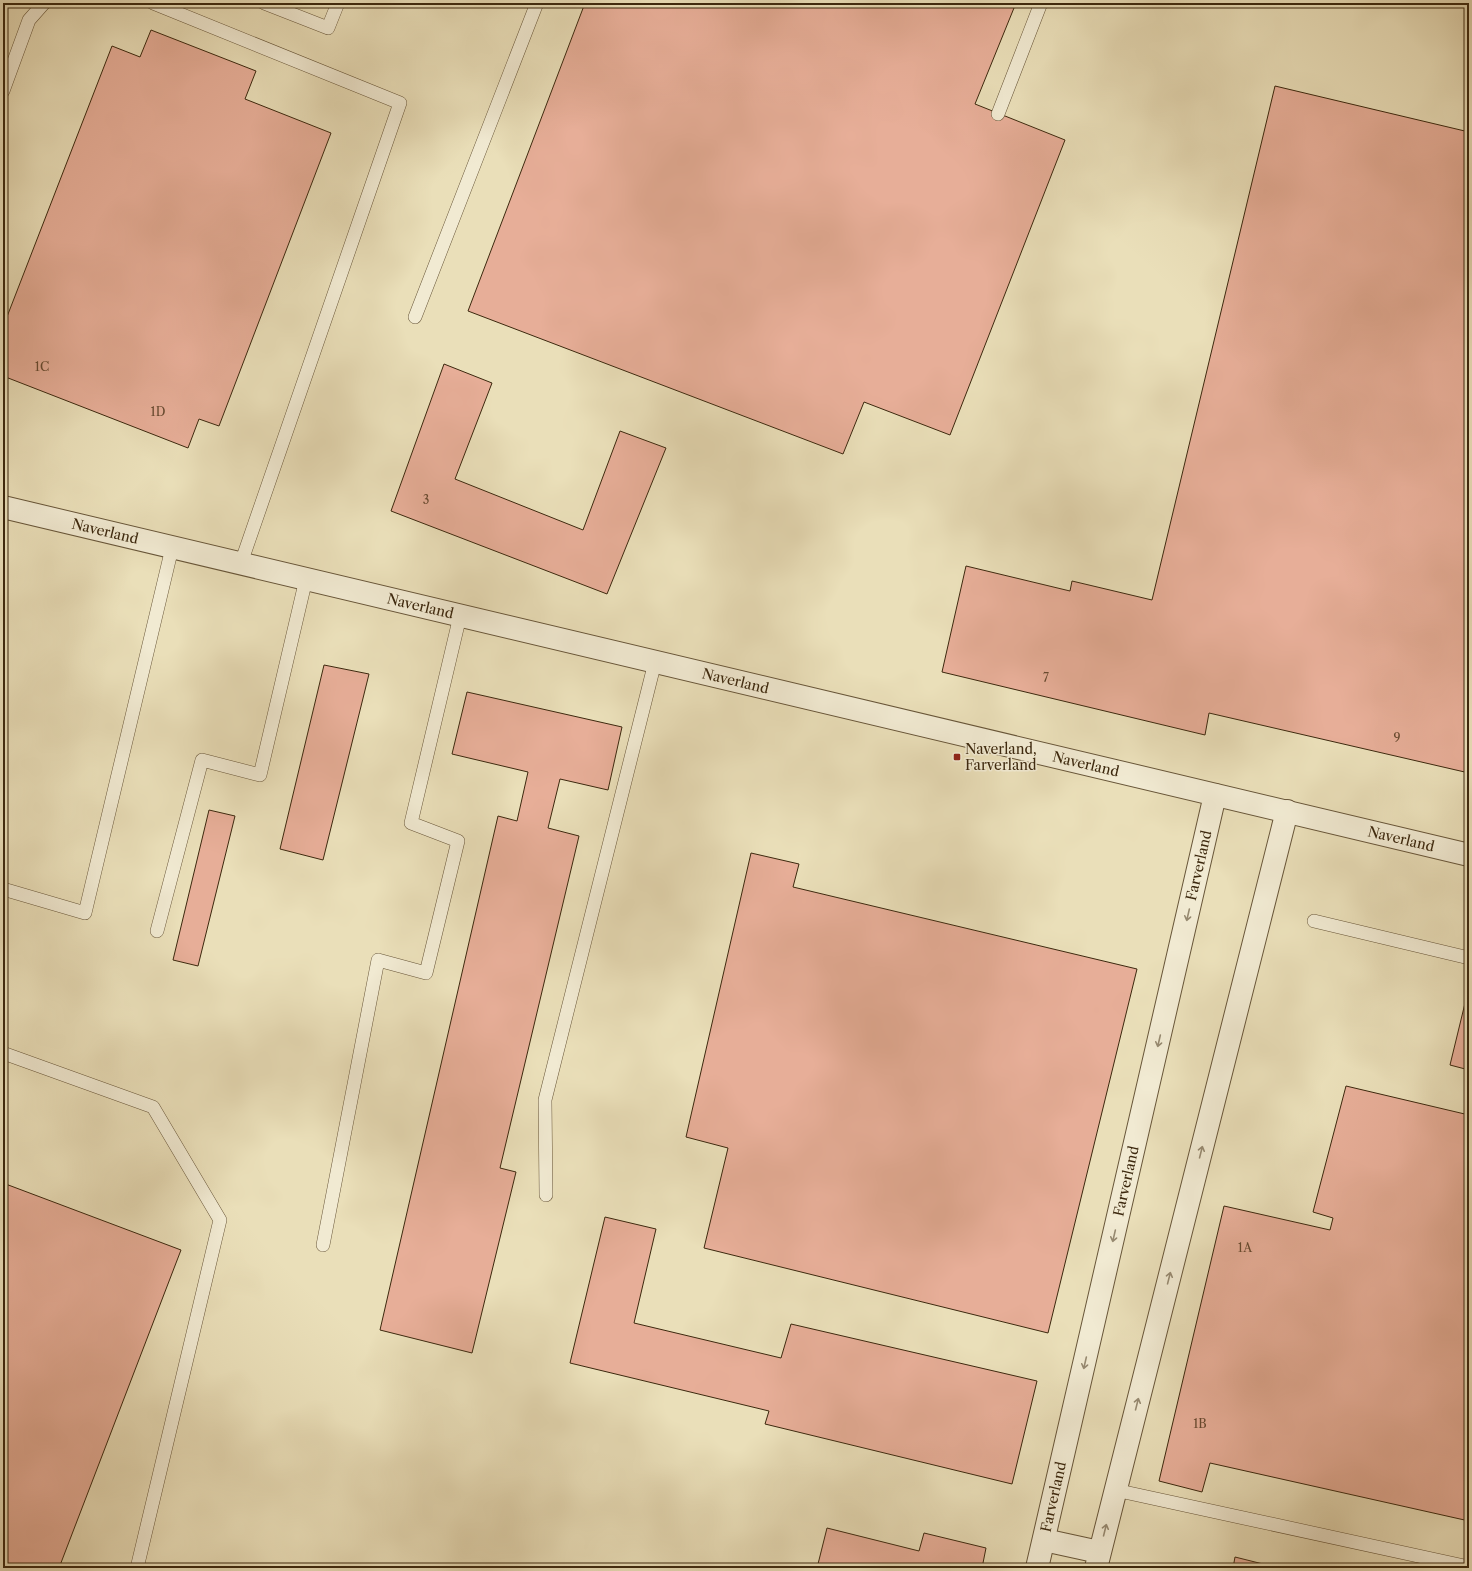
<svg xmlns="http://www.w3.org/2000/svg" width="1472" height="1571" viewBox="0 0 1472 1571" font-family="'Libre Caslon Text',serif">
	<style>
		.building { fill: #e7ae98; stroke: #3c280e }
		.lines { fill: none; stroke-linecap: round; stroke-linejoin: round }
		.lane-casing { stroke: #685639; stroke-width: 14 }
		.street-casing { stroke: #685639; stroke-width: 24 }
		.lane { stroke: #f1ead2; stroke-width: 13 }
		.street { stroke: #f1ead2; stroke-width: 22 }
		.oneway { stroke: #968970 }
		.poi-dot { fill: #8f2418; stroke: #f1ead2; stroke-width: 1.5 }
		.labels { text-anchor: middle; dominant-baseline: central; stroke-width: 3; stroke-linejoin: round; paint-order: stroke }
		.number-label { font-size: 12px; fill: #674a30 }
		.street-label { font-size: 14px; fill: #3c280e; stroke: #f1ead2 }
		.poi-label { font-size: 14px; fill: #3c280e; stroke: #f1ead2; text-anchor: start }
	</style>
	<rect width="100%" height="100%" fill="#eadfb9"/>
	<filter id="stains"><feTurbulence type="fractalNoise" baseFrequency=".005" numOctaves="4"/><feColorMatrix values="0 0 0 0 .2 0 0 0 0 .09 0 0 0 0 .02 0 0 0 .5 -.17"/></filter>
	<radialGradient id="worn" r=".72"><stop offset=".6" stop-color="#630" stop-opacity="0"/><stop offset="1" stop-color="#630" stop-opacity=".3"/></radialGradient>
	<!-- building -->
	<g class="building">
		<path d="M585,3H1016L975,104L1065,140L950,435L864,402L843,454L468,311Z"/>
		<path d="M151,30L256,71L245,99L331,133L219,426L199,419L188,448L3,376V327L112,46L140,57Z"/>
		<path d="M1275,86L1469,132V773L1209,713L1205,735L942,672L966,566L1070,591L1072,581L1152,600Z"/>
		<path d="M444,364L492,383L455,479L583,530L620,431L666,448L607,594L391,511Z"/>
		<path d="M324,665L369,674L323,860L280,849Z"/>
		<path d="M467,692L622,727L608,790L560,779L548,828L579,836L500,1168L516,1172L472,1353L380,1330L498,816L517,821L528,772L452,754Z"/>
		<path d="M209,810L235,816L198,966L173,960Z"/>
		<path d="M751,853L799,864L793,887L1137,969L1048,1333L704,1248L728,1148L686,1137Z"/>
		<path d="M1467,995H1469V1070L1450,1065Z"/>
		<path d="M1346,1086L1469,1115V1521L1210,1463L1202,1492L1159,1481L1224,1206L1330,1230L1333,1218L1313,1212Z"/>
		<path d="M3,1183L181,1250L59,1568H3Z"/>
		<path d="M605,1217L656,1229L634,1323L781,1358L791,1324L1037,1381L1012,1484L765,1424L769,1411L570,1363Z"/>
		<path d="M827,1528L919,1551L924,1533L986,1548L982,1568H817Z"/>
		<path d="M1235,1557L1279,1568H1233Z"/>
	</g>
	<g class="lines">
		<!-- lane casing -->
		<g class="lane-casing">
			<g id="lane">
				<path d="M153,3L400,103L241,563"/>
				<path d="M264,3L328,28L338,3"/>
				<path d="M3,91L29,20L44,3"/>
				<path d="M998,114L1041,3"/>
				<path d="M415,317L537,3"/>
				<path d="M3,889L85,913L172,548"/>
				<path d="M1314,921L1469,958"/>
				<path d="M157,931L202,760L260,775L306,579"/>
				<path d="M3,1053L153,1107L220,1220L137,1568"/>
				<path d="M546,1195L545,1100L655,662"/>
				<path d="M323,1245L378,960L426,973L458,841L411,823L460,616"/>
				<path d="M1115,1490L1469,1567"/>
			</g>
		</g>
		<!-- street casing -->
		<g class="street-casing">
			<g id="street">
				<path id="s1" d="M3,507L1469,855"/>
				<path d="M1044,1540L1099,1552"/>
				<path id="s2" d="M1037,1568L1215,795"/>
				<path d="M1096,1568L1287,811"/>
			</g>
		</g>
		<!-- lane -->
		<use href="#lane" class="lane"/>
		<!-- street -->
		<use href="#street" class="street"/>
	</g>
	<!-- one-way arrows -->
	<defs><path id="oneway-shaft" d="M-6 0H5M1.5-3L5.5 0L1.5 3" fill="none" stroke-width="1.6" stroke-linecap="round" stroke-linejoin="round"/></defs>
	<g class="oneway">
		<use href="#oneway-shaft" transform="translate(1188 915) rotate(103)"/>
		<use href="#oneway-shaft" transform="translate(1159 1041) rotate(103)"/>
		<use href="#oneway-shaft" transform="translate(1201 1152) rotate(-76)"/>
		<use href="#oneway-shaft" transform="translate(1114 1236) rotate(103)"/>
		<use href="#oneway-shaft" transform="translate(1169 1278) rotate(-76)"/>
		<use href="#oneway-shaft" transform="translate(1085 1363) rotate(103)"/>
		<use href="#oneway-shaft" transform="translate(1137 1404) rotate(-76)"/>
		<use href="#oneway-shaft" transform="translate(1105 1530) rotate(-76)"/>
	</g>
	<!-- markers -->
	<rect class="poi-dot" x="953" y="753" width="8" height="8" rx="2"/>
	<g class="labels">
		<!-- number labels -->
		<g class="number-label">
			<text x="42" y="366">1C</text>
			<text x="158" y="411">1D</text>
			<text x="426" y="499">3</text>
			<text x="1046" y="677">7</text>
			<text x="1397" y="737">9</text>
			<text x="1245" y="1247">1A</text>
			<text x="1200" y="1423">1B</text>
		</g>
		<!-- street labels -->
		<g class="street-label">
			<text stroke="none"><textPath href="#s1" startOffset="105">Naverland</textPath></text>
			<text stroke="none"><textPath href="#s1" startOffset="429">Naverland</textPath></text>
			<text stroke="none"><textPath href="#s1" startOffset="753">Naverland</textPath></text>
			<text stroke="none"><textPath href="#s1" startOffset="1113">Naverland</textPath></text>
			<text stroke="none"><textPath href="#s1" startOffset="1437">Naverland</textPath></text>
			<text stroke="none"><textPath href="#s2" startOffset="721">Farverland</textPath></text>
			<text stroke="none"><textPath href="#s2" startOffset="397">Farverland</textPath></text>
			<text stroke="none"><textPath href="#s2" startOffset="73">Farverland</textPath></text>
		</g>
		<!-- poi labels -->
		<g class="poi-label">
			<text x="965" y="749">Naverland,<tspan x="965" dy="16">Farverland</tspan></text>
		</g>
	</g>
	<!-- margin -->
	<rect width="1472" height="1571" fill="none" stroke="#eadfb9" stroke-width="16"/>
	<rect x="4" y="4" width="1464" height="1563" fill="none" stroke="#3c280e" stroke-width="2"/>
	<rect x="8" y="8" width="1456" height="1555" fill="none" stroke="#3c280e"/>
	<rect width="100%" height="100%" filter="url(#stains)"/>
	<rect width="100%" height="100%" fill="url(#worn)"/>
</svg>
